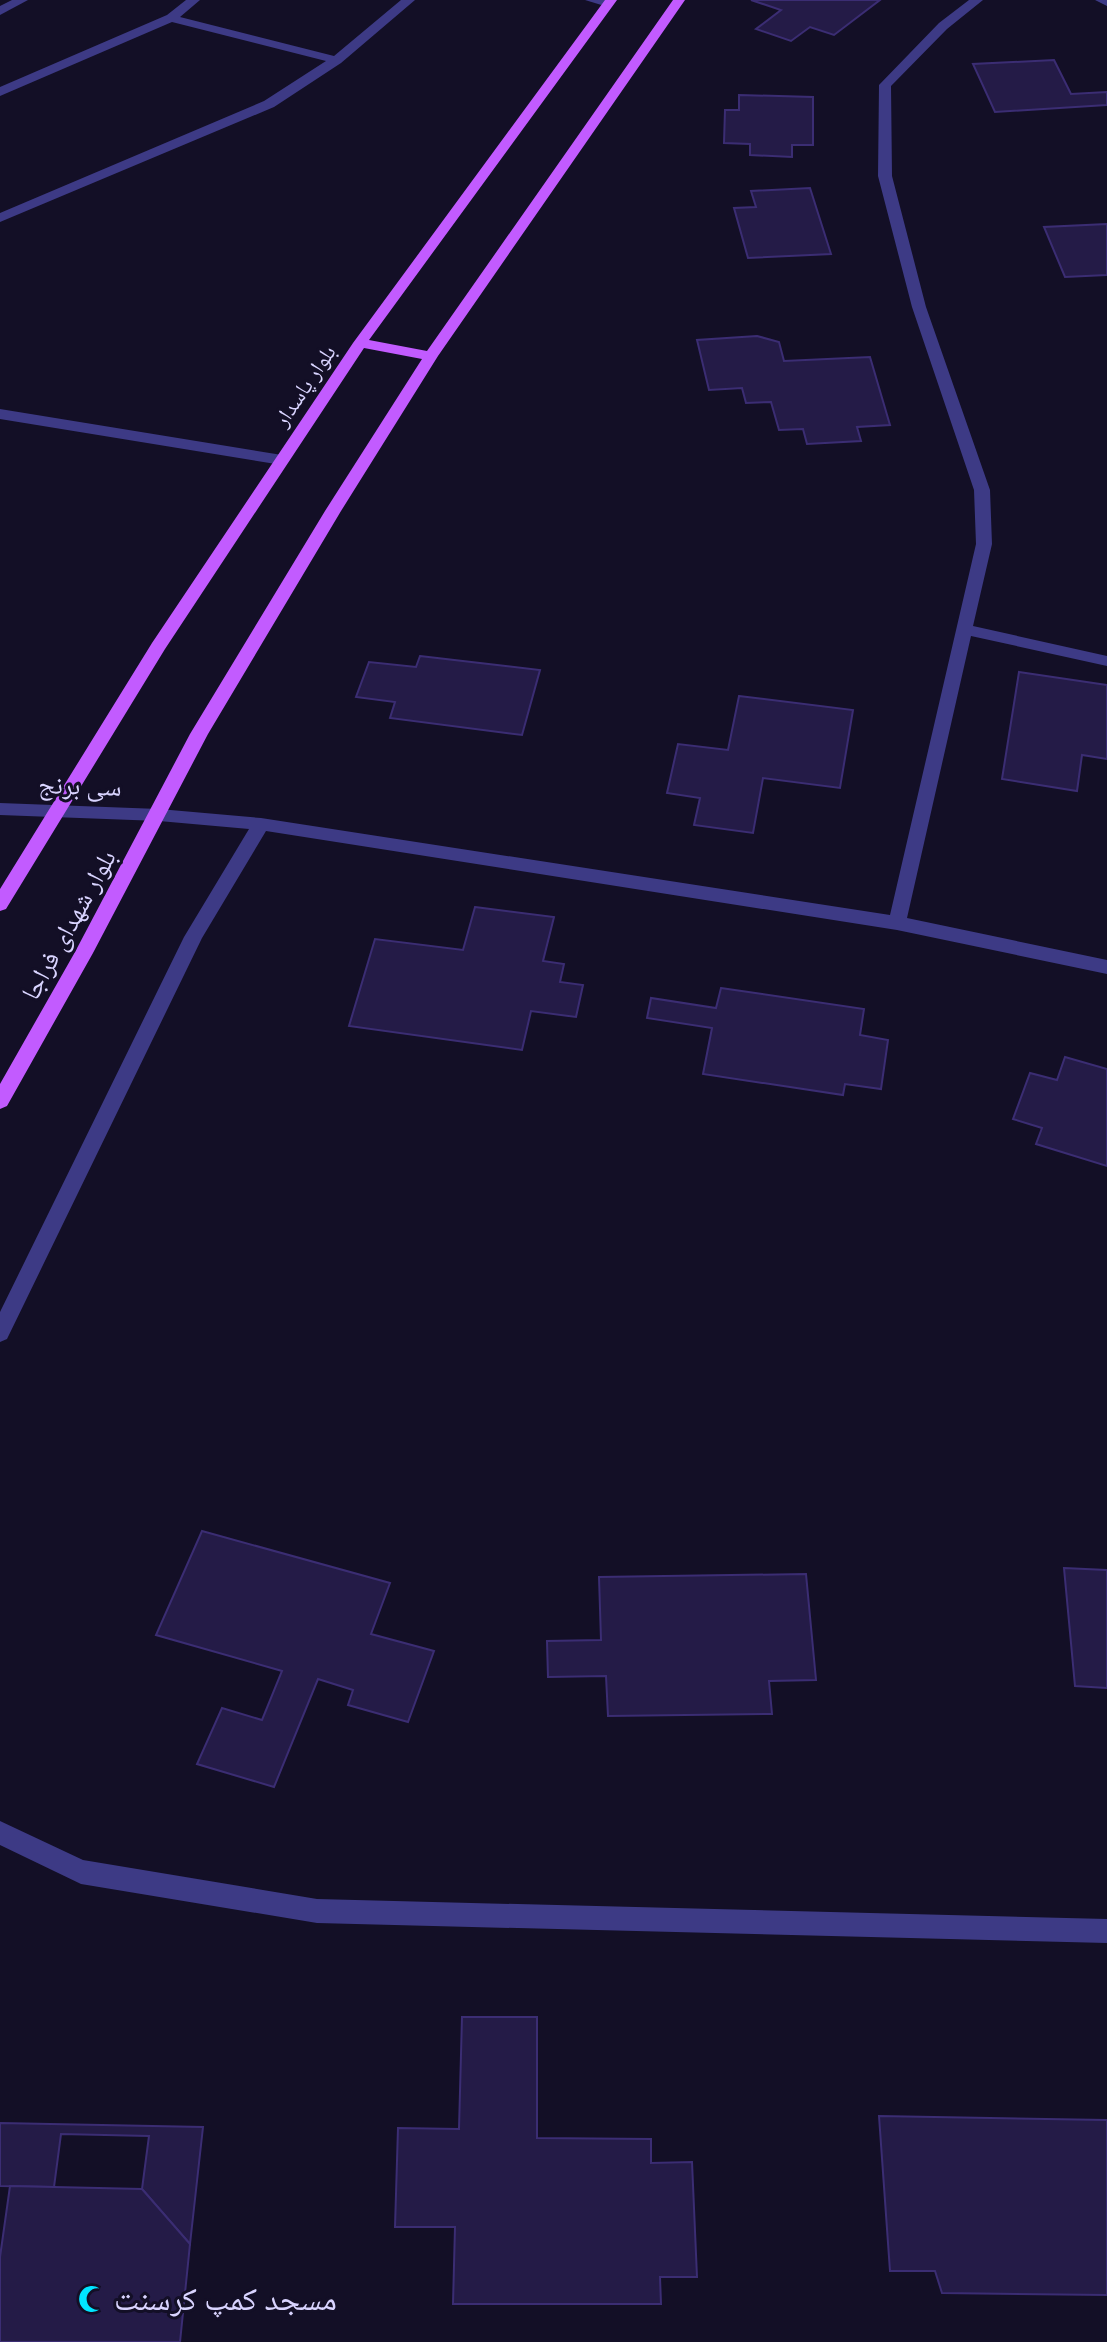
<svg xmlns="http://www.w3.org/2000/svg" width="1107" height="2342" viewBox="0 0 1107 2342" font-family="Karla,'Noto Naskh Arabic',sans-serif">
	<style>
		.building { fill: #241b47; stroke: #3b2d73; stroke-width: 2 }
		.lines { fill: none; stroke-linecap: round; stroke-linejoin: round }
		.minor { fill: #3d3a85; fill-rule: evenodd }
		.major { fill: #c25bff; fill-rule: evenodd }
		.labels { text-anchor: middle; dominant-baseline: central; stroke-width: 6; stroke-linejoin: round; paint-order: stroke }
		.far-street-label { font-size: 22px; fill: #d9d4ff; stroke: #130f26 }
		.street-label { font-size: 26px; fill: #d9d4ff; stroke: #130f26 }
		.near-poi-label { font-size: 32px; fill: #d9d4ff; stroke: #130f26; text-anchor: start }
	</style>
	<rect width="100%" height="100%" fill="#130f26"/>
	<!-- building -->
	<g class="building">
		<path d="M751,0H880L834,35L810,27L791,41L756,29L781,10Z"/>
		<path d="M1054,60L1071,94L1107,92V105L995,112L973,64Z"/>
		<path d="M739,95L813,97V145H792V157L750,155V144L724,143L725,110H739Z"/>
		<path d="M810,188L831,254L748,258L734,208L756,207L751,191Z"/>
		<path d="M1107,224V275L1065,277L1044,227Z"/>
		<path d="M757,336L779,342L784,361L870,357L890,425L857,427L861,441L807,444L803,429L779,430L771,402L746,403L742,388L709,390L697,340Z"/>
		<path d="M420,656L540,670L522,735L390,718L395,702L356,697L369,662L416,667Z"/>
		<path d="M1019,672L1107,685V759L1082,755L1077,791L1002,779Z"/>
		<path d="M739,696L853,710L840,788L763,778L753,833L694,825L700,798L667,793L678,744L728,750Z"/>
		<path d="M475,907L554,917L543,961L564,964L560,982L583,985L576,1017L531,1011L522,1050L349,1026L375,939L463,950Z"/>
		<path d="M721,988L864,1009L860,1035L888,1040L881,1089L845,1084L843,1095L703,1074L712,1028L647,1018L651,998L716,1008Z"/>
		<path d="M1065,1057L1107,1069V1166L1036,1144L1042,1128L1013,1119L1030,1073L1057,1080Z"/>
		<path d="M202,1531L390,1583L371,1634L434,1651L408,1722L348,1705L353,1690L318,1679L274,1787L197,1764L222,1708L262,1720L282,1671L156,1635Z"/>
		<path d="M1064,1568L1107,1570V1688L1075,1686Z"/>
		<path d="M806,1574L816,1680L769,1681L772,1714L608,1716L606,1676L548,1677L547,1641L601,1640L599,1577Z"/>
		<path d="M462,2017H537V2138L651,2139V2163L692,2162L697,2277H660L661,2304H453L455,2227H395L398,2128L459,2129Z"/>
		<path d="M879,2116L1107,2120V2295L942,2293L935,2271H890Z"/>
		<path d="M0,2123L203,2127L190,2244L142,2189L149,2136L61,2134L54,2187L0,2186Z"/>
		<path d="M10,2186L142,2189L190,2244L180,2342H0V2257Z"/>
	</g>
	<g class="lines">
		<!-- minor -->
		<g class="minor">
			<path d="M12,0H28L0,15V6Z"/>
			<path d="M186,0H200L180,17L334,56L401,0H415L341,63L274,107L0,222V213L264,101L326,61L172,22L0,96V87L167,15Z"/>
			<path d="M585,0H611L614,3L608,7Z"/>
			<path d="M969,0H983L947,29L891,86L892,176L926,307L990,490L992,544L973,626L1107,656V666L971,636L907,918L1107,960V974L897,930L266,831L202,938L7,1339L0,1342V1312L184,937L249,829L159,821L0,815V803L159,809L261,818L890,915L976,544L974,490L912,307L878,176L879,85L939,23Z"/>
			<path d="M1095,0H1107V6Z"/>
			<path d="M0,409L282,455L290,460L282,465L0,419Z"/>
			<path d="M0,1821L83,1860L317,1899L1107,1919V1943L317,1923L81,1884L0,1845Z"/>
		</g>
		<!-- major -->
		<path class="major" d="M605,0H617L369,340L427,351L673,0H685L438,356L341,511L208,734L93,953L7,1106L0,1109V1084L75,952L190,734L325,511L422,359L364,348L165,649L6,909L0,911V889L152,643L353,343Z"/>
	</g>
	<!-- icons -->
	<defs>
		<g id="mosque-bare" transform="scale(2.16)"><path d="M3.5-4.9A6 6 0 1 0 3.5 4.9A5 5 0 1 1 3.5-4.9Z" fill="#00e5ff" stroke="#130f26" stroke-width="2.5" paint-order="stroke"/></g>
	</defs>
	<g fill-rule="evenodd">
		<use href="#mosque-bare" x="92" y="2299"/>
	</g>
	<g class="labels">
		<!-- far-street labels -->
		<g class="far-street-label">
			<text transform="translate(305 386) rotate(-56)">بلوار پاسدار</text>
		</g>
		<!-- street labels -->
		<g class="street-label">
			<text transform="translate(80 786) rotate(2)">سی برنج</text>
			<text transform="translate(69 925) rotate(-61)">بلوار شهدای فراجا</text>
		</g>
		<!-- near-poi labels -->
		<g class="near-poi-label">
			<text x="114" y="2299">مسجد کمپ کرسنت</text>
		</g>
	</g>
</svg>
